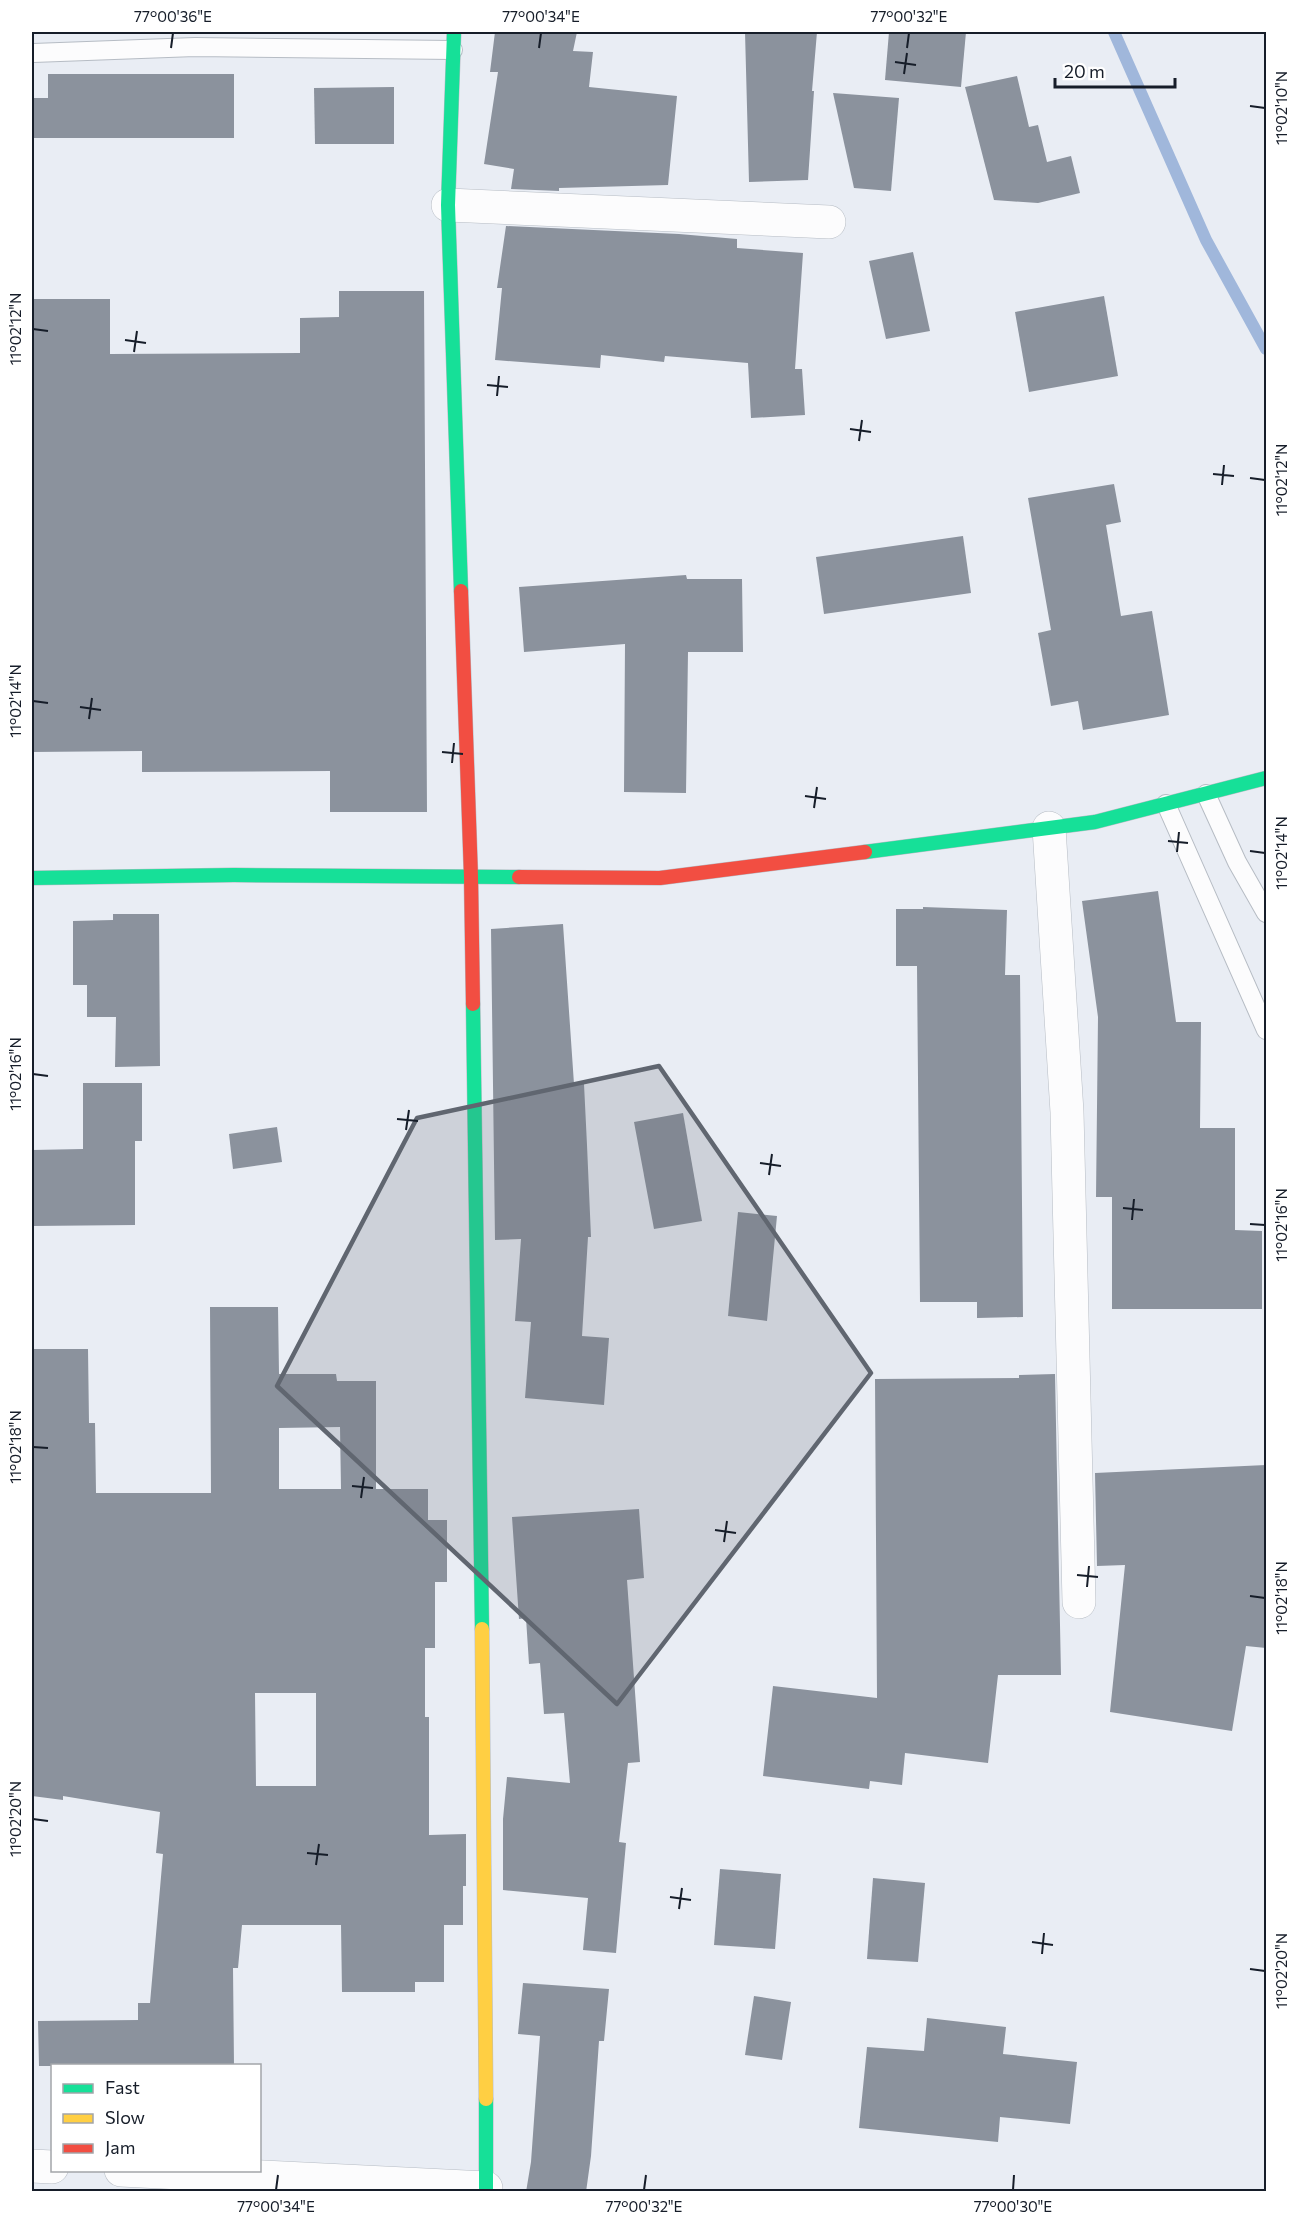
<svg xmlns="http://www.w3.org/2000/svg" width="1298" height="2223" viewBox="0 0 1298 2223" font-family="Commissioner,sans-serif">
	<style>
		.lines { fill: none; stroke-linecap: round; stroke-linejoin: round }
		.stream { stroke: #a0b7db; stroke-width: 12 }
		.building { fill: #8b929d; fill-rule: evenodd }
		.lane-casing { stroke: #b6bcc4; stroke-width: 20 }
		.street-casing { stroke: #b6bcc4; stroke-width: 34 }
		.fast-casing { stroke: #b6bcc4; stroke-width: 15 }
		.slow-casing { stroke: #b6bcc4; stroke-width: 15 }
		.jam-casing { stroke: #b6bcc4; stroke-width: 15 }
		.lane { stroke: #fcfcfd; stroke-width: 18 }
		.street { stroke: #fcfcfd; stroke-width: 33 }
		.fast { stroke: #16e098; stroke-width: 14 }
		.slow { stroke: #ffcf43; stroke-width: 14 }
		.jam { stroke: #f24e42; stroke-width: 14 }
		.marked { fill: #606670; fill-opacity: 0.2; stroke: #606670; stroke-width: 4.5; stroke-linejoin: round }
		.ticks { fill: none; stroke: #161d29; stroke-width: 2 }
		.neatline { fill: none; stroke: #161d29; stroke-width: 2 }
		.ticks-label { font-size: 15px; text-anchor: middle; fill: #161d29 }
	</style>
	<rect width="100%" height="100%" fill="#e9edf4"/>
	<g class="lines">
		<!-- stream -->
		<path class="stream" d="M1114,32L1206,240L1266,349"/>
	</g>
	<!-- building -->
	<g class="building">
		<path d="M495,32H577L573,51L593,52L589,87L677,96L668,185L559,188V191L511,189L514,169L484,164L498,72H490Z"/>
		<path d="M745,32H817L812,91H814L808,180L749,182Z"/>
		<path d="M889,32H966L961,87L885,80Z"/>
		<path d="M48,74H234V138H32V98H48Z"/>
		<path d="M1017,76L1029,127L1038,125L1047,162L1071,156L1080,193L1038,203L994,200L965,87Z"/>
		<path d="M394,87V144H315L314,88Z"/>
		<path d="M833,93L899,98L891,191L854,188Z"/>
		<path d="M506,226L679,234L737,239V248L803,253L795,369H802L805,415L751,418L748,363L665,356L664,362L601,355L600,368L495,360L502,288H497Z"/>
		<path d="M913,252L930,331L886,339L869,261Z"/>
		<path d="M339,291H424L427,812H330V771L142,772V751L32,752V299H110V354L300,353V318L339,317Z"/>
		<path d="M1104,296L1118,376L1029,392L1015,312Z"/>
		<path d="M1114,484L1121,522L1106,525L1121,616L1152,611L1169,715L1083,730L1078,701L1051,706L1038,633L1051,630L1028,498Z"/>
		<path d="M963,536L971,593L824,614L816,557Z"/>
		<path d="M686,575L687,579H742L743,652H688L686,793L624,792L625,644L524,652L519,587Z"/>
		<path d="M1158,891L1176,1022H1201L1200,1128H1235V1230L1262,1231V1309H1112V1197H1096L1098,1017L1082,901Z"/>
		<path d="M923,907L1007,910L1005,975H1020L1023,1317L977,1318V1302H920L917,966H896V909H923Z"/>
		<path d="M113,914H159L160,1066L115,1067L116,1017H87V985H73V921L113,920Z"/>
		<path d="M563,924L574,1084H584L587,1145L591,1237H588L582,1336L609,1338L604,1405L525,1398L531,1322L515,1321L521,1239L495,1240L491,929Z"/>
		<path d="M83,1083H142V1141H135V1225L32,1226V1150L83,1149Z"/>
		<path d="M683,1113L702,1221L654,1229L634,1122Z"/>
		<path d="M277,1127L282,1162L233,1169L229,1134Z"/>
		<path d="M738,1212L777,1216L767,1321L728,1316Z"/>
		<path d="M210,1307H278L279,1374H336L337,1381H376V1489H428V1520H447V1582H435V1648H425V1717H429V1835L466,1834V1886H463V1925H444V1982H415V1992H342L341,1925H242L238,1968H233L234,2066H39L38,2021L138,2020V2003H150L163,1854L156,1853L160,1812L63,1796V1800L32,1796V1349H88L89,1423H95L96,1493H211ZM340,1427L341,1489H279V1428ZM255,1693H316V1786H256Z"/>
		<path d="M1055,1374L1061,1675H998L988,1763L905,1753L902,1785L870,1781L869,1789L763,1776L773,1686L877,1698L875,1379L1019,1378V1375Z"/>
		<path d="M1266,1465V1648L1246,1646L1232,1731L1110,1712L1125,1565L1097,1566L1095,1473Z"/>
		<path d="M639,1509L644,1578L627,1580L640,1762L628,1763L619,1842L626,1843L616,1953L583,1950L588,1898L503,1890V1819L507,1777L570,1783L564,1713L544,1714L540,1663L529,1664L526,1618L519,1619L512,1517Z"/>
		<path d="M720,1869L781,1874L775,1949L714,1945Z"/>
		<path d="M873,1878L925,1883L918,1962L867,1959Z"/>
		<path d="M523,1983L609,1989L604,2041H599L591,2156L586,2192H526L531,2162L540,2036L518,2034Z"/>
		<path d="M754,1996L791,2002L782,2060L745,2055Z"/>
		<path d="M927,2018L1006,2027L1003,2054L1077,2062L1070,2124L1000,2117L998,2142L859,2128L867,2047L924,2051Z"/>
	</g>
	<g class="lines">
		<!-- lane casing -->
		<g class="lane-casing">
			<g id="lane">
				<path d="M33,53L195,47L453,50"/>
				<path d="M1206,794L1237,862L1266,913"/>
				<path d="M1166,804L1266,1030"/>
			</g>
		</g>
		<!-- street casing -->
		<g class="street-casing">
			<g id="street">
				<path d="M448,205L829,222"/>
				<path d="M1049,828L1067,1112L1079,1602"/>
				<path d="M32,2166L52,2167"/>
				<path d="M121,2170L486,2188"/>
			</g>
		</g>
		<!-- fast casing -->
		<g class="fast-casing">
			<g id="fast">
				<path d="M454,32L448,205L461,591"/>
				<path d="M865,852L1095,822L1266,778"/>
				<path d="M32,878L234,875L519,877"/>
				<path d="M473,1004L482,1629"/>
				<path d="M486,2099V2192"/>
			</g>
		</g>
		<!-- slow casing -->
		<g class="slow-casing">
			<path id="slow" d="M482,1629L486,2099"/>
		</g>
		<!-- jam casing -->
		<g class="jam-casing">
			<g id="jam">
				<path d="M461,591L471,877L473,1004"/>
				<path d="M519,877L660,878L865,852"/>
			</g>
		</g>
		<!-- lane -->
		<use href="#lane" class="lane"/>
		<!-- street -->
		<use href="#street" class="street"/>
		<!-- fast -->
		<use href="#fast" class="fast"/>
		<!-- slow -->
		<use href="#slow" class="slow"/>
		<!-- jam -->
		<use href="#jam" class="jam"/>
	</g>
	<!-- marked area -->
	<path class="marked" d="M659,1066L871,1373L617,1704L277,1386L417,1118Z"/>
	<!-- ticks -->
	<path class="ticks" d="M171,48L173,33M539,48L541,33M907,48L909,33M895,62L916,65M904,74L907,53M1250,106L1265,108M33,329L48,331M125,340L146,343M134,352L137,331M487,385L508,387M497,396L499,376M850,429L871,432M859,441L862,420M1213,474L1234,476M1250,478L1265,480M1222,485L1224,465M33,701L48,703M80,707L101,710M89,719L92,698M442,752L463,754M452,763L454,743M805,796L826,799M814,808L817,787M1168,841L1188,843M1250,851L1265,853M1177,852L1179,832M33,1074L48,1076M397,1119L418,1121M406,1130L409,1110M760,1163L781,1166M769,1175L772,1154M1123,1208L1143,1210M1132,1220L1134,1199M1250,1224L1265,1225M33,1447L48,1448M352,1486L373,1488M361,1498L364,1477M715,1530L736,1533M724,1542L727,1521M1077,1575L1098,1577M1087,1587L1089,1566M1250,1596L1265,1598M33,1819L48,1821M307,1853L328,1855M316,1865L319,1844M670,1897L691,1900M679,1909L682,1888M1032,1942L1053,1945M1042,1954L1044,1933M1250,1969L1265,1971M276,2190L278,2175M644,2190L646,2175M1013,2190L1014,2175"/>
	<!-- border -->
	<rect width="1298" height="2223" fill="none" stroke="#ffffff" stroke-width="66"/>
	<!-- legend -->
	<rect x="51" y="2064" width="210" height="108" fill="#ffffff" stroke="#a2a5a9" stroke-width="1.5"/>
	<rect x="63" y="2084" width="30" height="9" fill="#16e098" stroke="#a2a5a9" stroke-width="1.5"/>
	<text x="105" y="2094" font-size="18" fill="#161d29">Fast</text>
	<rect x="63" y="2114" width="30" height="9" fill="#ffcf43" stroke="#a2a5a9" stroke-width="1.5"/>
	<text x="105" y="2124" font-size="18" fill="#161d29">Slow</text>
	<rect x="63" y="2144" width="30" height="9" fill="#f24e42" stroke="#a2a5a9" stroke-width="1.5"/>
	<text x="105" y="2154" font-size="18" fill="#161d29">Jam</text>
	<!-- scale -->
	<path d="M1055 78v9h120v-9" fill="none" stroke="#161d29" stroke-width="3"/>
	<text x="1064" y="78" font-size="18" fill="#161d29" stroke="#ffffff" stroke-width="4.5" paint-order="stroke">20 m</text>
	<rect x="33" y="33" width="1232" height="2157" class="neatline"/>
	<g class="ticks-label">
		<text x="173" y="22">77°00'36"E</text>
		<text x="541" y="22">77°00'34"E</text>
		<text x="909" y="22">77°00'32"E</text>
		<text transform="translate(1282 108) rotate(-90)" y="5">11°02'10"N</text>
		<text transform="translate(16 329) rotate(-90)" y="5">11°02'12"N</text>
		<text transform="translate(1282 480) rotate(-90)" y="5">11°02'12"N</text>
		<text transform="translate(16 701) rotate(-90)" y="5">11°02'14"N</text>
		<text transform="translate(1282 853) rotate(-90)" y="5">11°02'14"N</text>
		<text transform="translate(16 1074) rotate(-90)" y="5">11°02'16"N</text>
		<text transform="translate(1282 1225) rotate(-90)" y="5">11°02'16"N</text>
		<text transform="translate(16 1447) rotate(-90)" y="5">11°02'18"N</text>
		<text transform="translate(1282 1598) rotate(-90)" y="5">11°02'18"N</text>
		<text transform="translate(16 1819) rotate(-90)" y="5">11°02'20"N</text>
		<text transform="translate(1282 1971) rotate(-90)" y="5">11°02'20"N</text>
		<text x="276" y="2212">77°00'34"E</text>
		<text x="644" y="2212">77°00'32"E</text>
		<text x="1013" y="2212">77°00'30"E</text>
	</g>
</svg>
